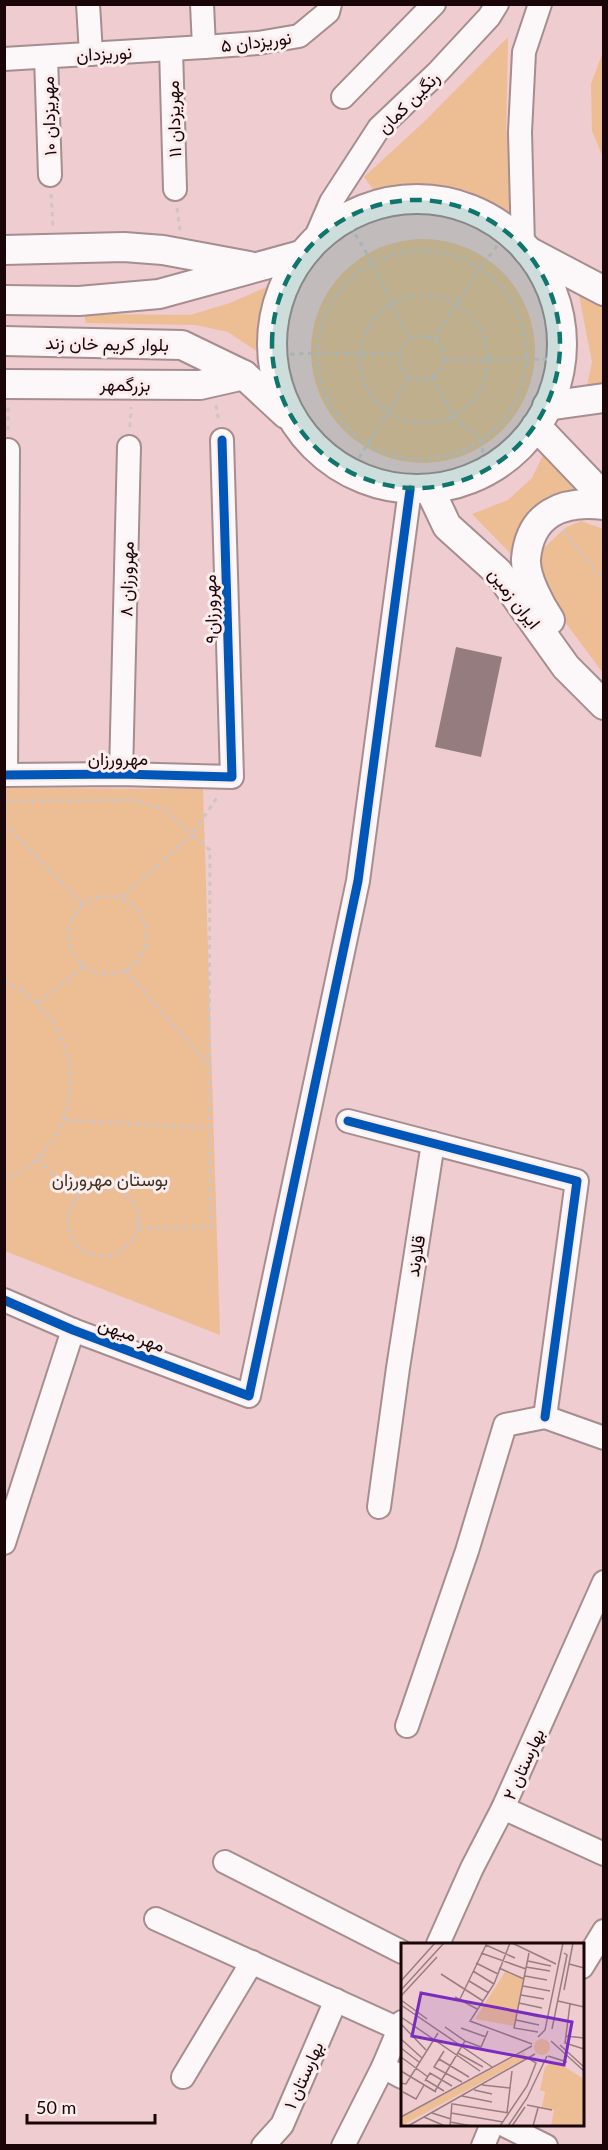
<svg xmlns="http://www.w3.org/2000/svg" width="608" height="2150" viewBox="0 0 608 2150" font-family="Lato,Vazirmatn,sans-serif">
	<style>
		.green { fill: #edbd94 }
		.building { fill: #957c7f }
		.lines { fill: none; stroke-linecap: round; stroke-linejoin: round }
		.minor-casing { stroke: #a68d8f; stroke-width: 26 }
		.major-casing { stroke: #a68d8f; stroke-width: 32 }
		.path { stroke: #cfc5c6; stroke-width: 3; stroke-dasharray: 4.5 4.5; stroke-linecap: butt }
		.minor { stroke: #fcf7f8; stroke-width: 22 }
		.major { stroke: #fcf7f8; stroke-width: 28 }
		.cycleway-casing { stroke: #fbedee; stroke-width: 13 }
		.cycleway { stroke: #0057b8; stroke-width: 9 }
		.marked { fill: #0f766e; fill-opacity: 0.2; stroke: #0f766e; stroke-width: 4.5; stroke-dasharray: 12 8; stroke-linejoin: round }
		.labels { text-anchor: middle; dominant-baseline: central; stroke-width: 6; stroke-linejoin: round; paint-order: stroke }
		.street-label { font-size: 18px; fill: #1a0609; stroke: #fbedee }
		.park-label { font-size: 18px; fill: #3f301e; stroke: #fbedee }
		.inset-road { fill: none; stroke: #997d80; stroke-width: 1.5 }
		.view { fill: #7b2cbf; fill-opacity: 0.15; stroke: #7b2cbf; stroke-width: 3 }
		.inset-edge { fill: none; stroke: #1a0609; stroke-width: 3 }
	</style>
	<rect width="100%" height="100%" fill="#eecccf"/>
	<!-- green -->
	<g class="green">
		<path d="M508,37L506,130L533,210L523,219L465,190L427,188L375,192L364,177L426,120Z"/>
		<path d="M603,52V157L592,131L591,84Z"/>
		<circle cx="423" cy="351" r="112"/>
		<path d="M273,284L261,320L258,352L228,332L196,325L86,323L84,314L190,315L230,303Z"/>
		<path d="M578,290L603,304L604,390L587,386L592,362Z"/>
		<path d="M546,449L583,489C542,502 519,508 513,556L472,514L508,500L532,478Z"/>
		<path d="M581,521L603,529V673L545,595L538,571L542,550L565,528Z"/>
		<path d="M5,788L203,789L220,1335L5,1251Z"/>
	</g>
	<!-- building -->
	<path class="building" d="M456,647L502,657L481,757L435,747Z"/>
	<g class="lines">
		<!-- minor casing -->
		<g class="minor-casing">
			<g id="minor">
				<path d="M88,4L91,54"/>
				<path d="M202,4L204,47"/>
				<path d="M171,49L175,189"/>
				<path d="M46,57L50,175"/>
				<path d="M4,59L204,47L258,43L299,36L328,12L330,4"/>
				<path d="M343,97L434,4"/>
				<path d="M315,239L331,202L379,128L437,73L489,17L497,4"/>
				<path d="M523,245L520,132L524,52L540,4"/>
				<path d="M121,774L129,447"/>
				<path d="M4,775L121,774L232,777L222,440"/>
				<path d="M6,775L8,450"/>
				<path d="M348,1121L577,1181L545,1417"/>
				<path d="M4,1300L73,1330L249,1396L358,881L410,490"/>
				<path d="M379,1507L398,1368L433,1143"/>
				<path d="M4,1543L73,1330"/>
				<path d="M407,1726L467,1551L505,1425L545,1417L604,1438"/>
				<path d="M503,1808L604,1854"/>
				<path d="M225,1862L402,1952"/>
				<path d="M156,1919L399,2029"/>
				<path d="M438,1944L472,1868L503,1808L604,1582"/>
				<path d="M582,1967L604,1931"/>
				<path d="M383,2067L402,2077"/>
				<path d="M183,2077L252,1962"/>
				<path d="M502,2124L546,2146"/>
				<path d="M263,2146L282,2125L336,2000"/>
				<path d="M343,2146L383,2067L402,2022"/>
				<path d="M483,2146L492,2124"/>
			</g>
		</g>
		<!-- major casing -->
		<g class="major-casing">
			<g id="major">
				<circle cx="417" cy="344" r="145"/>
				<path d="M4,250L124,247L163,250L249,266"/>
				<path d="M528,251L604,291"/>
				<path d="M4,300L79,301L159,294L301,255"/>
				<path d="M4,341L182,345L244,375L286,414"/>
				<path d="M4,384L200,385L244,375"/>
				<path d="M547,406L604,398"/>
				<path d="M536,426L604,497"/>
				<path d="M430,490L447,526L498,572L566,667L604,705"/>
				<path d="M550,620C540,605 525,577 526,559C530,513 563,500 604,505"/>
			</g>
		</g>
		<!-- path -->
		<g class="path">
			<path d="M51,194L53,227"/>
			<path d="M177,208L180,231"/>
			<path d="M346,219L372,262L410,340"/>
			<circle cx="422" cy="355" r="104"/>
			<circle cx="424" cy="359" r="64"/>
			<circle cx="422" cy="358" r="22"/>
			<path d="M434,339L480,268L504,237"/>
			<path d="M272,355L317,353L401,354"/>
			<path d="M444,360L560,359"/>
			<path d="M432,377L453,416L482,440L484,473"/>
			<path d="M216,405L219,422"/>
			<path d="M130,427L131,407"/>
			<path d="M8,430V407"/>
			<path d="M349,473L411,376"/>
			<path d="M563,531L604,580"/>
			<path d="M4,801L133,800L166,810L192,835L121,898"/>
			<path d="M4,823L83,905"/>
			<circle cx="108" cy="935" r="39"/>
			<path d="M125,970L209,1065"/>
			<path d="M4,981C71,1012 93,1093 45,1150C35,1163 20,1174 4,1180"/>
			<path d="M38,1003L85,966"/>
			<path d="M64,1120L211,1128"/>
			<path d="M37,1159L77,1197"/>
			<circle cx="103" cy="1221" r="35"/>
			<path d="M138,1228L211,1227L209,1065L210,850L192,835L218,796"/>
		</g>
		<!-- minor -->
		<use href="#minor" class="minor"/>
		<!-- major -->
		<use href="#major" class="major"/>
		<!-- cycleway casing -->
		<g class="cycleway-casing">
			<g id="cycleway">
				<path d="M4,775L121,774L232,777L222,440"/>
				<path d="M348,1121L577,1181L545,1417"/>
				<path d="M4,1300L73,1330L249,1396L358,881L410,490"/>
			</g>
		</g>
		<!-- cycleway -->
		<use href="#cycleway" class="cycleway"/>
	</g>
	<!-- marked area -->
	<path class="marked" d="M272 344a144 144 0 1 1 288 0a144 144 0 1 1-288 0Z"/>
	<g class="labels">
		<!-- street labels -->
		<g class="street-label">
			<text transform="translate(256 41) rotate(-7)">نوریزدان ۵</text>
			<text transform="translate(104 53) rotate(-3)">نوریزدان</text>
			<text transform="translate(408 102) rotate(-45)">رنگین کمان</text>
			<text transform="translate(48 116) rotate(-92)">مهریزدان ۱۰</text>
			<text transform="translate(173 119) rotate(-92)">مهریزدان ۱۱</text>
			<text transform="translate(107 343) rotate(1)">بلوار کریم خان زند</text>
			<text transform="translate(125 384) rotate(1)">بزرگمهر</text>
			<text transform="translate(126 579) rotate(-89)">مهرورزان ۸</text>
			<text transform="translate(515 598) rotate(52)">ایران زمین</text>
			<text transform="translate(210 609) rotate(-92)">مهرورزان۹</text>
			<text x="118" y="758">مهرورزان</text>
			<text transform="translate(415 1256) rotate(-81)">قلاوند</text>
			<text transform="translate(132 1334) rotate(20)">مهر میهن</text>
			<text transform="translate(523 1764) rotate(-66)">بهارستان ۲</text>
			<text transform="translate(303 2075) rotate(-66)">بهارستان ۱</text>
		</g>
		<!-- park labels -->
		<g class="park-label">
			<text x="110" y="1179">بوستان مهرورزان</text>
		</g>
	</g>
	<!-- overview -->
	<g transform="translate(401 1943)">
		<rect width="183" height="183" fill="#eecccf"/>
		<path d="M104,29L122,36L113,83L74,76ZM133 104a8 8 0 1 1 16 0a8 8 0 1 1-16 0ZM123,109L125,115L0,183V175ZM150,120H157L183,136V183H150L153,167L141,164L144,149L139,147L144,124Z" fill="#edbd94"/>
		<path class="inset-road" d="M109,0L93,41L69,78L131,101M111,0L155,21M172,0L168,21L183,25M85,2L114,15M80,10L125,26M128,10L113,85L137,89M127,18L150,23M75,20L97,31M125,24L149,28M98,25L123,36M72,28L93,41M40,31L82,58M124,33L146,37M0,38L34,0M68,38L88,50M122,43L149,48M0,47L43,0M163,47L168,21M120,52L143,56M0,53L36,14M54,54L76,66M59,56L86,0M0,57L26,76M157,58L183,64M118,60L141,65M169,61L164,100L183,106M0,62L91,124M116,69L139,74M0,74L79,128M115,77L138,82M0,81L25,107M60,85L85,94M151,86L166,12L163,10M165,93L183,95M137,94L144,87L162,0M0,96L21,115M64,98L80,104L87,88M150,98L183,128M159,102L183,124M0,105L18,119M43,108L33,124L61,139M57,110L82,124M147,113L166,119M0,114L27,134M38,116L68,134M0,128L35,149M25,137L43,148M24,138L29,130L51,143M0,140L5,141L37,90M81,142L109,145M73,147L91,151M34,148L64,98L44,84M2,149L15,156L23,142M61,153L91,159M52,161L108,170M126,162L151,167M31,170L50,176M50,170L102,179M106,170L111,128M0,174L131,103M23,174L44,183M49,179L71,183M7,183L134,111M49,183L51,160M99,183L126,143L135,120L127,115M107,183L126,155L146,113M111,183L124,164M132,183L137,165"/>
		<path class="view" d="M20,50L171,79L163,122L11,93Z"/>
		<rect width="183" height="183" class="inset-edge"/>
	</g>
	<!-- border -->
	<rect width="608" height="2150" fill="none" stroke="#1a0609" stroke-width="12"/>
	<!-- scale -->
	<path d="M27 2114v9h128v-9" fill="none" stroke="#1a0609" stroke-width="3"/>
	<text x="36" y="2114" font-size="18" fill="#1a0609" stroke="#fbedee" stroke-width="4.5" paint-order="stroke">50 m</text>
</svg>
